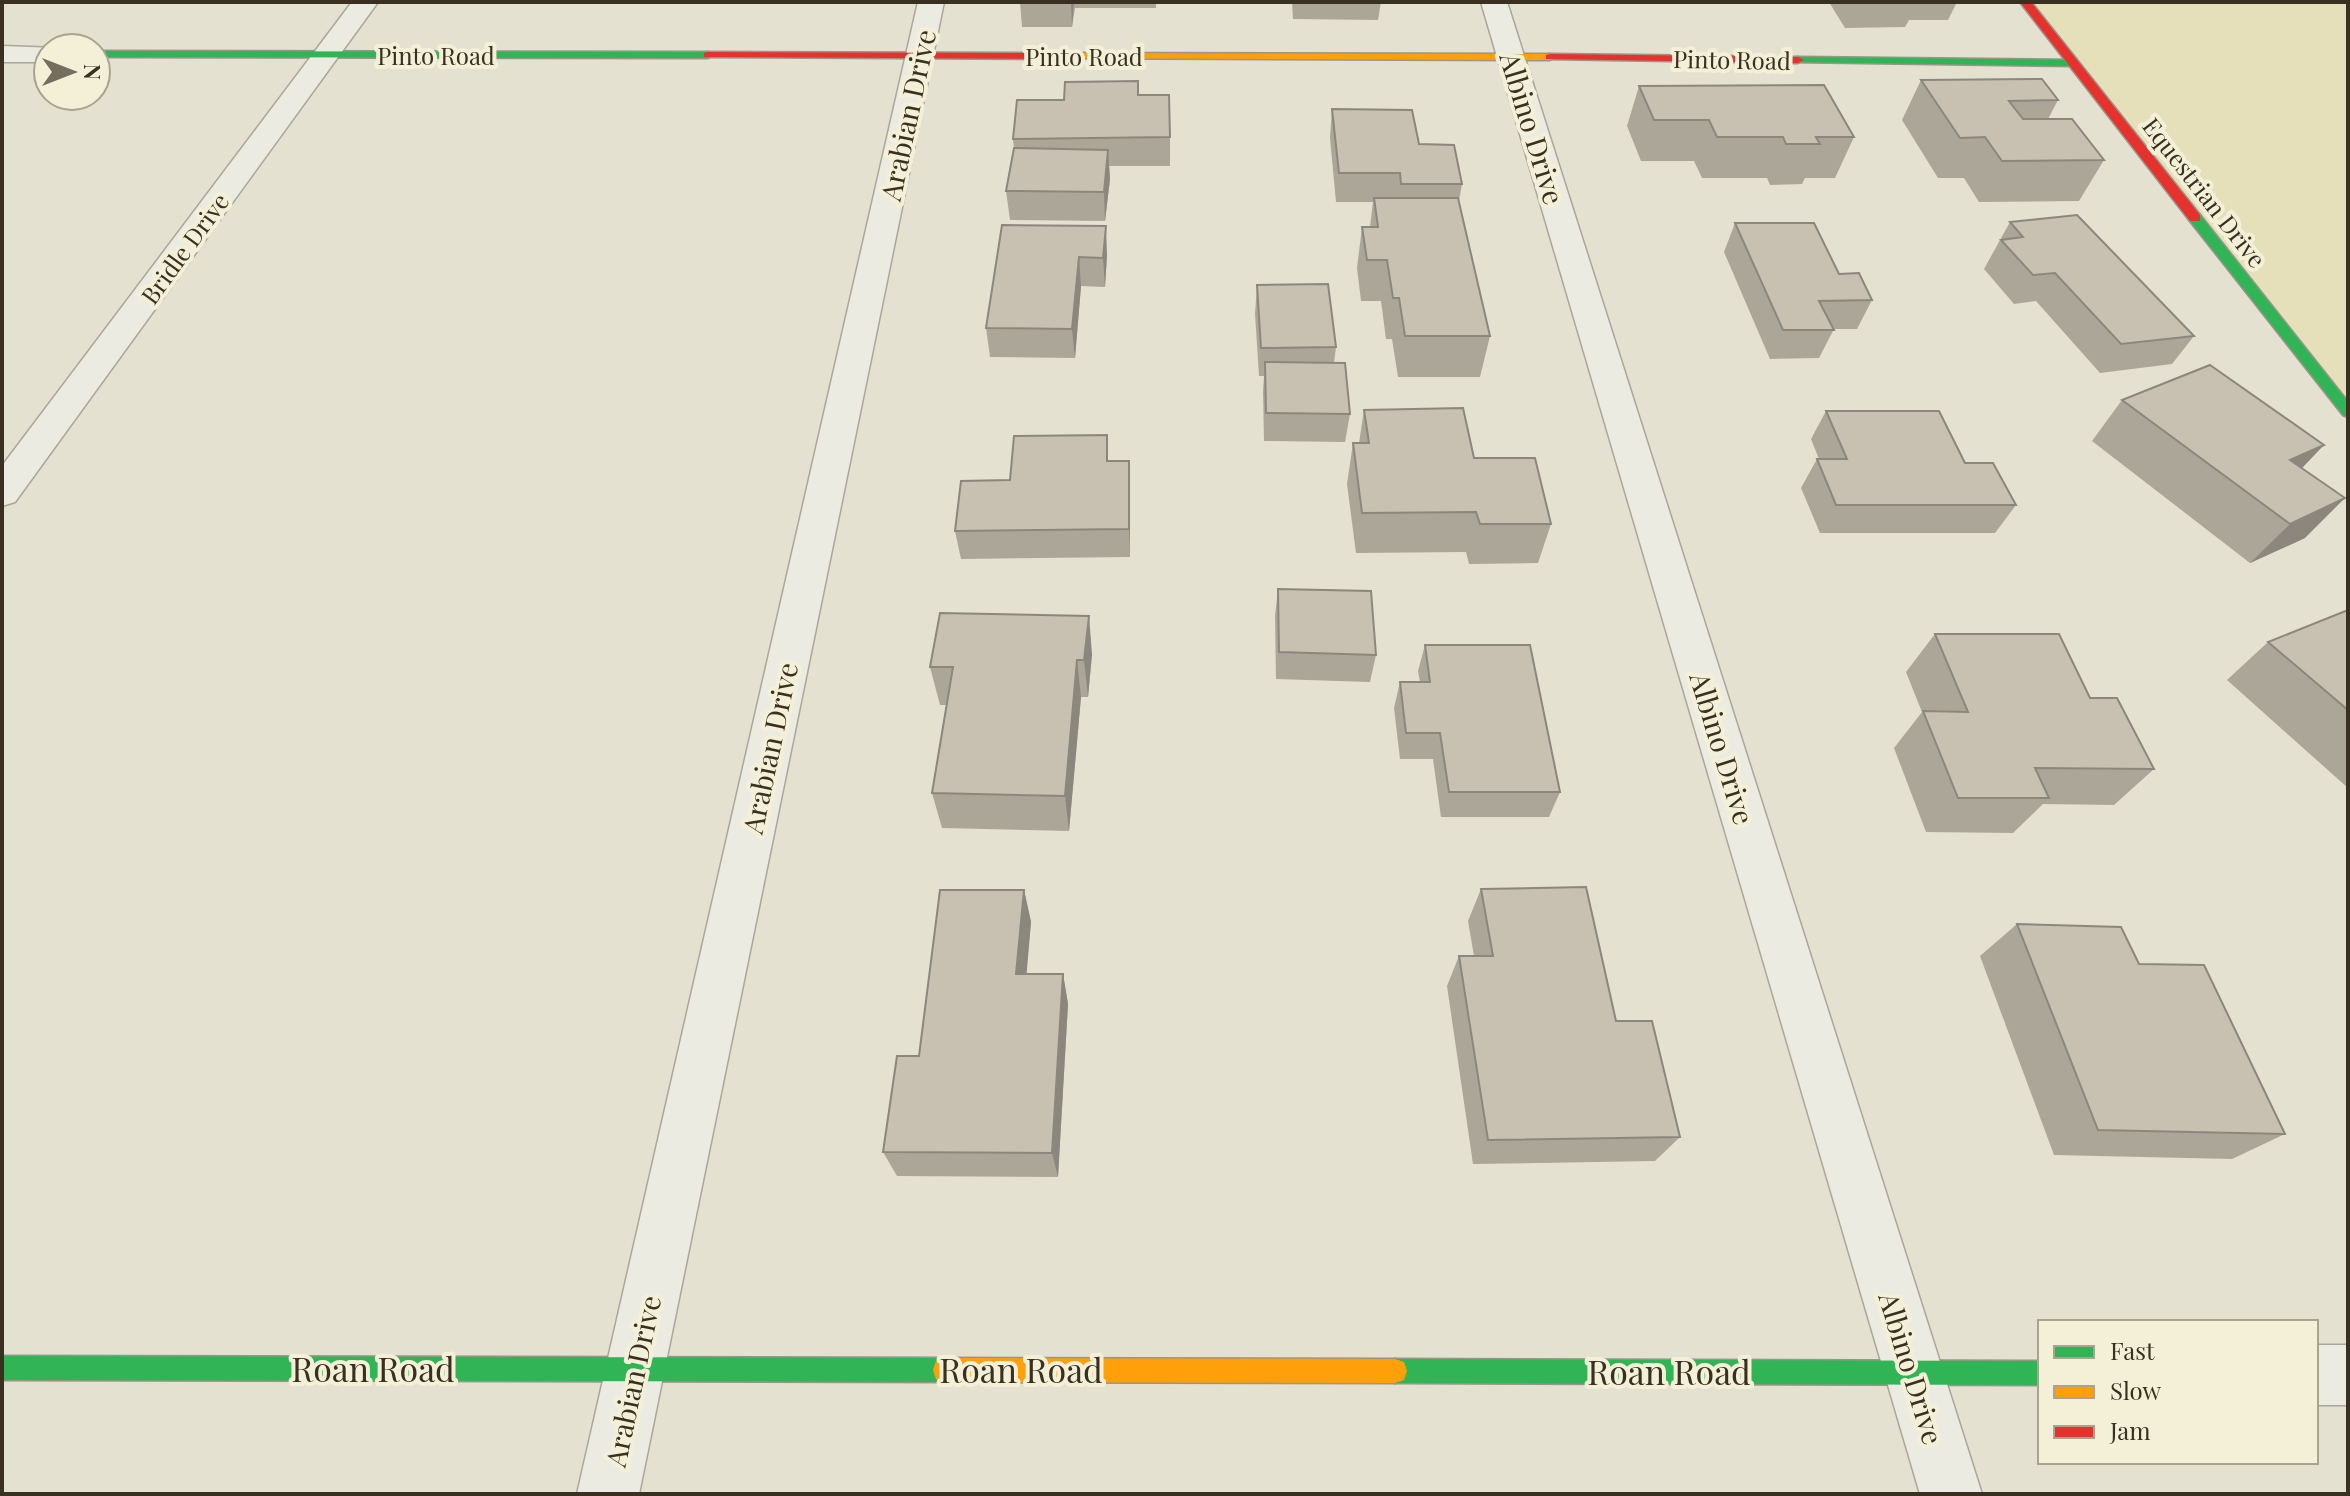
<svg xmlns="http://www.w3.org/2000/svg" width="2350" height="1496" viewBox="0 0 2350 1496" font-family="'Playfair Display',serif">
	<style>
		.sand { fill: #e5dfba }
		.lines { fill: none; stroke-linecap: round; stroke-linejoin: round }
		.street-casing { stroke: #aaa699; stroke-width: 3 }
		.fast-casing { stroke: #99958a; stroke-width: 3 }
		.slow-casing { stroke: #99958a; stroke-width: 3 }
		.jam-casing { stroke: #99958a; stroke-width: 3 }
		.street { fill: #ecebe2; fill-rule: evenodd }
		.fast { fill: #30b455; fill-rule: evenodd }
		.slow { fill: #ff9f0a; fill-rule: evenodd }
		.jam { fill: #e5322d; fill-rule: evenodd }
		.wall { fill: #aca699 }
		.shaded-wall { fill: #8c877d }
		.building { fill: #c8c1b2; stroke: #8c877d; stroke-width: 2 }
		.labels { text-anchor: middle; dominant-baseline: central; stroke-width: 8; stroke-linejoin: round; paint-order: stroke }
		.far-street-label { font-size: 24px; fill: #393021; stroke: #f4f0d8 }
		.street-label { font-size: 28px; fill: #393021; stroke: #f4f0d8 }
		.near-street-label { font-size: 34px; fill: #393021; stroke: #f4f0d8 }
	</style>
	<rect width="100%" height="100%" fill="#e4e1d1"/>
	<!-- sand -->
	<path class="sand" d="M2026,2H2348V405Z"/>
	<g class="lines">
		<!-- street casing -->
		<g class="street-casing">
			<g id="street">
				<path d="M352,2H378L15,502L2,506V466Z"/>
				<path d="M918,2H944L639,1494H577Z"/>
				<path d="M1481,2H1507L1982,1494H1920Z"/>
				<path d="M2,46L57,48H48V62H2Z"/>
				<rect x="2316" y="1345" width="32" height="60"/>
			</g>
		</g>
		<!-- fast casing -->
		<g class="fast-casing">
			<g id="fast">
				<path d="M96,51L708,52L714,55L708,58L96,57Z"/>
				<path d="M1798,57L2073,60L2079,63L2073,66L1794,62V58Z"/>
				<path d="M2190,215H2200L2348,402V417L2343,415L2190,221Z"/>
				<path d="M2,1356L945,1358L954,1361L957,1370L954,1379L945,1382L2,1380Z"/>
				<path d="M1395,1359L2040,1361V1385L1395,1383L1386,1380L1383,1371L1386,1362Z"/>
			</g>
		</g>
		<!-- slow casing -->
		<g class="slow-casing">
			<g id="slow">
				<path d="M1048,53L1550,54L1556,57L1550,60L1044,58L1042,56Z"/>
				<path d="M945,1358L1395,1359L1404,1362L1407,1371L1404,1380L1395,1383L945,1382L936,1379L933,1370L936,1361Z"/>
			</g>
		</g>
		<!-- jam casing -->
		<g class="jam-casing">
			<g id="jam">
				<path d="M2020,2H2031L2200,215V221H2190Z"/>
				<path d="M708,52L1048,53L1054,56L1048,59L704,57V53Z"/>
				<path d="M1550,54L1798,57L1804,60L1798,63L1546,59V55Z"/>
			</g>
		</g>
		<!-- street -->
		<use href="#street" class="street"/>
		<!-- fast -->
		<use href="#fast" class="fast"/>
		<!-- slow -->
		<use href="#slow" class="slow"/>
		<!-- jam -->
		<use href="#jam" class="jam"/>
	</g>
	<!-- wall -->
	<g class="wall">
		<path d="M1020,2H1156V8H1075L1072,27H1022Z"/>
		<path d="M1292,2H1381L1378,20L1293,19Z"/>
		<path d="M1579,2H1639V3Z"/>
		<path d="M1829,2H1957L1948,20H1909L1905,27L1845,28Z"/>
		<path d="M1921,80L2058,100L2048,119L2104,160L2079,201L1979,202L1964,178H1938L1902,120Z"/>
		<path d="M1639,86L1854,137L1835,178H1805L1802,184L1770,185L1767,178H1702L1694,161H1641L1627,126Z"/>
		<path d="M1138,95L1170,137V166H1109L1110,179L1105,221L1010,220L1006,191L1014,148L1013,139Z"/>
		<path d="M1332,109L1419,144L1462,184L1459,201L1490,336L1480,377H1398L1392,339H1386L1381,301H1361L1357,268L1362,227H1370L1373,202H1336L1330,138Z"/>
		<path d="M2010,222L2194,336L2172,364L2100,373L2036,301L2014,304L1984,269Z"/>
		<path d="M1735,223L1839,274L1872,300L1857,329H1834L1819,358L1770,359L1724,252Z"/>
		<path d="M1002,225L1107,255L1105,287L1081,286L1075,358L990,357L986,328Z"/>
		<path d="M1257,285L1336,347L1334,363L1350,414L1345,442L1264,441L1263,391L1264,376H1259L1255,314Z"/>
		<path d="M2122,400L2302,468L2305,538L2250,563L2092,441Z"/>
		<path d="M1364,410L1474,458L1551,524L1538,563L1469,564L1466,552L1356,553L1347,484L1353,443H1359Z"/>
		<path d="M1826,411L1965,463L2016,505L1995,533H1820L1801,488L1817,459H1819L1811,439Z"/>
		<path d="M1109,461H1129L1130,557L961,559L955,531L1010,480Z"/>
		<path d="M1278,589L1376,655L1370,682L1276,679L1275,616Z"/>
		<path d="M2348,610V788L2227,680L2268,642Z"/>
		<path d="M1935,634L2090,698L2154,769L2114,805L2043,804L2013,833L1926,832L1894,748L1922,712L1906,672Z"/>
		<path d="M1425,645L1560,792L1549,817H1441L1433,759H1400L1394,708L1400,682H1420L1418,671Z"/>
		<path d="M1092,654L1088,697H1081L1069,831L942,828L932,793L946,705H940L930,667Z"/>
		<path d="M1481,889L1616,1021L1680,1137L1655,1161L1473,1164L1447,986L1459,956H1474L1468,921Z"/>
		<path d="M1024,890L1031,922L1026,974H1063L1068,1004L1058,1177L897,1176L883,1152L919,1056Z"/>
		<path d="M2017,924L2139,964L2285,1134L2232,1159L2054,1155L1980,956Z"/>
	</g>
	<!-- shaded-wall -->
	<g class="shaded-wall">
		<path d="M1071,2H1074L1072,27Z"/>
		<path d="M1108,150L1110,179L1105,221L1104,192Z"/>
		<path d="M1106,226L1107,255L1105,287L1103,258Z"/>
		<path d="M1079,257L1081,286L1075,358L1072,329Z"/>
		<path d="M2324,445L2286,485L2290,460Z"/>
		<path d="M1129,461L1130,489V557L1129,529Z"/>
		<path d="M2345,498L2305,538L2250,563L2290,524Z"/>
		<path d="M1089,616L1092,654L1088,697L1084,660Z"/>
		<path d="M1077,660L1081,697L1069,831L1065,796Z"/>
		<path d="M1024,890L1031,922L1024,1004L1016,974Z"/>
		<path d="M1063,974L1068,1004L1058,1177L1052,1153Z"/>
	</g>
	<!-- building -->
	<g class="building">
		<path d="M2042,79L2058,100L2009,101L2023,119H2072L2104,160L2002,161L1985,137L1960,138L1921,80Z"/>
		<path d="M1138,81V95H1169L1170,137L1013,139L1017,100H1064L1065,82Z"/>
		<path d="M1824,85L1854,137H1816L1820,144H1786L1783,137H1717L1709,120H1654L1639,86Z"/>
		<path d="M1332,109L1412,110L1419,144L1454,145L1462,184H1401L1400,173H1339Z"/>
		<path d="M1014,148L1108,150L1104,192L1006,191Z"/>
		<path d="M1374,198H1458L1490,336H1405L1399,298H1393L1387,260H1367L1362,227H1378Z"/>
		<path d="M2077,215L2194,336L2121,344L2055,273L2033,275L2001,240L2023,237L2010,222Z"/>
		<path d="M1735,223H1814L1839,274L1859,273L1872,300L1819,301L1834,330H1783Z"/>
		<path d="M1002,225L1106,226L1103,258L1079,257L1072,329L986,328Z"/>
		<path d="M1328,284L1336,347L1261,348L1257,285Z"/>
		<path d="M1265,362L1345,363L1350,414L1266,413Z"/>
		<path d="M2210,365L2324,445L2290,460L2345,498L2290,524L2122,400Z"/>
		<path d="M1463,408L1474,458H1535L1551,524H1480L1476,512L1362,513L1353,443H1369L1364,410Z"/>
		<path d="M1826,411H1939L1965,463H1993L2016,505H1836L1817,459H1847Z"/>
		<path d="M1107,435V461H1129V529L955,531L961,481L1010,480L1014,436Z"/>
		<path d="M1278,589L1371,591L1376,655L1279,652Z"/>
		<path d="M2348,610V710L2268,642Z"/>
		<path d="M940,613L1089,616L1084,660H1077L1065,796L932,793L953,667H930Z"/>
		<path d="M1935,634H2059L2090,698H2117L2154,769L2035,768L2049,798H1958L1923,711L1968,712Z"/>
		<path d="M1425,645H1530L1560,792H1449L1440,733H1406L1400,682H1430Z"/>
		<path d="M1586,887L1616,1021H1652L1680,1137L1488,1140L1459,956H1493L1481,889Z"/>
		<path d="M940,890H1024L1016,974H1063L1052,1153L883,1152L897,1056H919Z"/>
		<path d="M2017,924L2121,927L2139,964L2204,965L2285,1134L2098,1130Z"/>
	</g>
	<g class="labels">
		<!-- far-street labels -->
		<g class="far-street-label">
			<text x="436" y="55">Pinto Road</text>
			<text x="1084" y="56">Pinto Road</text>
			<text transform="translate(1732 59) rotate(1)">Pinto Road</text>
			<text transform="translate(2205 192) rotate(52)">Equestrian Drive</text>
			<text transform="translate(184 248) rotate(-54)">Bridle Drive</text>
		</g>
		<!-- street labels -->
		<g class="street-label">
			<text transform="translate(907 115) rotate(-78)">Arabian Drive</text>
			<text transform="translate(1533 128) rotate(73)">Albino Drive</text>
			<text transform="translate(769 748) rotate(-78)">Arabian Drive</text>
			<text transform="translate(1723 748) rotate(73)">Albino Drive</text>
			<text transform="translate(1912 1368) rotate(73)">Albino Drive</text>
			<text transform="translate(632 1381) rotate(-78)">Arabian Drive</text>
		</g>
		<!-- near-street labels -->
		<g class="near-street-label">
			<text x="373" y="1368">Roan Road</text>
			<text x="1021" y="1369">Roan Road</text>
			<text x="1669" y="1371">Roan Road</text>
		</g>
	</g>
	<!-- border -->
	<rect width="2350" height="1496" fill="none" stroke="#393021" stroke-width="8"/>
	<!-- legend -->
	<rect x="2038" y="1320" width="280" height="144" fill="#f4f0d8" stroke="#a9a38f" stroke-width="2"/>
	<rect x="2054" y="1346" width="40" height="12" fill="#30b455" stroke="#a9a38f" stroke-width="2"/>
	<text x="2110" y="1360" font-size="24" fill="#393021">Fast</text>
	<rect x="2054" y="1386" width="40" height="12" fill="#ff9f0a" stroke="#a9a38f" stroke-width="2"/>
	<text x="2110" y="1400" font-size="24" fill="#393021">Slow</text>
	<rect x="2054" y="1426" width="40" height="12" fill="#e5322d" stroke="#a9a38f" stroke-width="2"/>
	<text x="2110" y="1440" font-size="24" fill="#393021">Jam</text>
	<!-- north arrow -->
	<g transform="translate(72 72) rotate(90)"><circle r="38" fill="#f4f0d8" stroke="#a9a38f" stroke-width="2"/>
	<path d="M0-6L14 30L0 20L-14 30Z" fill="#756e5f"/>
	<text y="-12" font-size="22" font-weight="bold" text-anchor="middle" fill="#393021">N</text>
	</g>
</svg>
